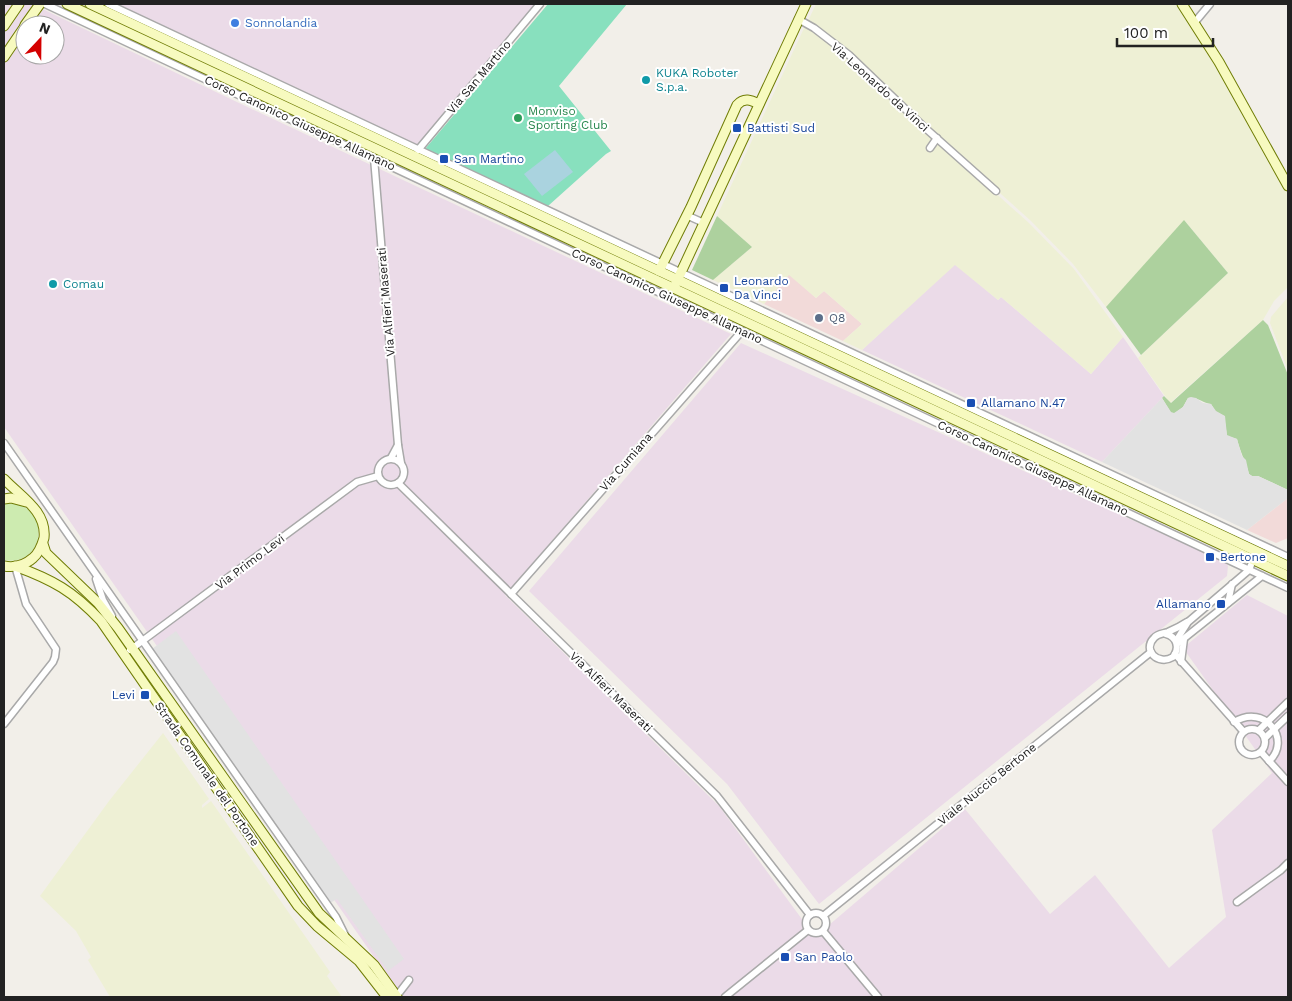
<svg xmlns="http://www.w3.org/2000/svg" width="1292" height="1001" viewBox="0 0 1292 1001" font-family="'Work Sans',sans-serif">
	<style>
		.commercial { fill: #f2dad9 }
		.industrial { fill: #ebdbe8; fill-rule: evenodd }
		.farmland { fill: #eef0d5 }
		.grass { fill: #cdebb0 }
		.forest { fill: #add19e }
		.pitch { fill: #88e0be }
		.parking { fill: #e2e2e2 }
		.water { fill: #aad3df }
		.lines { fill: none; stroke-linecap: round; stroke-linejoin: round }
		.street-casing { stroke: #a9a9a9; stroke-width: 9 }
		.secondary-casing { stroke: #707d05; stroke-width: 11 }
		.street { stroke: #fff; stroke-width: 6 }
		.secondary { stroke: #f7fabf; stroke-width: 9 }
		.shop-dot { fill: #3f7fe0; stroke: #fff; stroke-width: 2 }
		.culture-dot { fill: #0f9aa8; stroke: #fff; stroke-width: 2 }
		.leisure-dot { fill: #2e9e5b; stroke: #fff; stroke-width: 2 }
		.transit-dot { fill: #1a4fb4; stroke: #fff; stroke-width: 2 }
		.service-dot { fill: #5c6f8a; stroke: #fff; stroke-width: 2 }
		.labels { text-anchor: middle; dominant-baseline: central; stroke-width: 4; stroke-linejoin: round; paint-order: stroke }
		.shop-label { font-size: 12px; fill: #366cbe; stroke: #fff; text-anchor: start }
		.culture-label { font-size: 12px; fill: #0d838f; stroke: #fff; text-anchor: start }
		.street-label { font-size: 12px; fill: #222; stroke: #fff }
		.leisure-label { font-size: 12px; fill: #27864d; stroke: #fff; text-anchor: start }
		.transit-label { font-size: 12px; fill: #164399; stroke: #fff; text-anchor: start }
		.service-label { font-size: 12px; fill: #4e5e75; stroke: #fff; text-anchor: start }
	</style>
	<rect width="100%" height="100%" fill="#f2efe9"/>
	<!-- commercial -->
	<g class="commercial">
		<path d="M789,274L816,298L824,291L862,324L843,341L764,304Z"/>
		<path d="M1288,498V538L1276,543L1247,530Z"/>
	</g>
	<!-- industrial -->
	<g class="industrial">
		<path d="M4,4H32L239,103L731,334L505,595L719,806L815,937L965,809L1050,914L1095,875L1169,968L1226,917L1212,830L1272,773L1183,648L1247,595L1288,616V997H402L4,427ZM25,25H55V55H25Z"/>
		<path d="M108,4H540L418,150Z"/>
		<path d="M955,264L998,300L1001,297L1091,374L1123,337L1164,396L1102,462L862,350Z"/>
		<path d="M741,343L1225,562L1228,566L1227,576L819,904L727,784L529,591Z"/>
	</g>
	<!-- farmland -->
	<g class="farmland">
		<path d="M816,4H1178L1210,52L1267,158L1288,193V287L1274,301L1263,320L1170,403L1138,358L1228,273L1185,221L1106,307L1073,264L1031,221L808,21Z"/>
		<path d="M805,26L840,51L922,127L1029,223L1074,269L1123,337L1091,374L1001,297L998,300L955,265L862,350L843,341L862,324L824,291L816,298L789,275L764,304L713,280L752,247L717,216Z"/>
		<path d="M1288,297V370L1270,323L1271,317Z"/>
		<path d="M163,733L209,799L202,805V808L211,801L330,972L327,976L342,997H110L88,960L91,957L76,931L40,896L109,801Z"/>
	</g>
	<!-- grass -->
	<path class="grass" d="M4,503C53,500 47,568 4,560Z"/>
	<!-- forest -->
	<g class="forest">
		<path d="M717,216L752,247L713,280L692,270Z"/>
		<path d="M1184,220L1228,273L1141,355L1106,307Z"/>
		<path d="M1263,320L1268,325L1288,375V490L1258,476H1252L1249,474C1246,462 1240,452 1237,439L1227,436L1224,416L1215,411L1211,404C1203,403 1196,396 1188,398L1183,407L1174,414L1171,413L1162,398L1164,396L1171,403Z"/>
	</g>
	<!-- pitch -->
	<path class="pitch" d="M548,4H627L559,86L611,151L606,154L548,206L425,149Z"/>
	<!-- parking -->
	<g class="parking">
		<path d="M1191,397L1196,398L1203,403L1211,404L1216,411L1225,416L1227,435L1237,439L1242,456L1246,460L1249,474L1252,476H1258L1288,490V498L1247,530L1102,462L1162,398L1171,412L1174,413L1183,407L1188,398Z"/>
		<path d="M176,631L404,959L388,971L337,899L330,903L152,649Z"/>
	</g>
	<!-- water -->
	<path class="water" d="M555,150L573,172L542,196L524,174Z"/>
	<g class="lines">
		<!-- street casing -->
		<g class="street-casing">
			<g id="street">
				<path d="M45,4L1288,588"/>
				<path d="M108,4L1288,557"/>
				<path d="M798,19L814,28L849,55L923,126L996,191"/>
				<path d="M1195,22L1210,4"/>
				<path d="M930,148L937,138"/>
				<path d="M418,150L540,4"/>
				<path d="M374,158L398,445"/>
				<path d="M686,215L704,223"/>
				<path d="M4,443L336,917L345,935"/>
				<path d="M391,458L398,445L401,463"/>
				<circle cx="391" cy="472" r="13"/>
				<path d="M398,483L717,796L810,915"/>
				<path d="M96,579L103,600L112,616"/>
				<path d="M511,594L742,331"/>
				<path d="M1228,603L1232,584"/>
				<path d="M1166,634C1177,637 1180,648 1173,657C1158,666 1142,650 1154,638C1158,633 1163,634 1168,632C1175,629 1181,626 1187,622"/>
				<path d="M1176,641L1188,622L1249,570L1254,557"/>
				<path d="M1177,644L1262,576"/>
				<path d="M130,650L357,482L378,476"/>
				<path d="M1175,654L1243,731"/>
				<path d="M1181,662L1184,639"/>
				<path d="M1234,722C1266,703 1292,741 1269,761"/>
				<path d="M4,724L53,662L55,657L56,649L26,604L15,566"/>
				<circle cx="1252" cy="742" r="13"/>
				<path d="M1259,730L1288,702"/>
				<path d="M1265,738L1288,716"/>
				<path d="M1261,752L1288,782"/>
				<path d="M1237,902L1281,870L1288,863"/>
				<circle cx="816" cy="923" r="10"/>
				<path d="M823,916L1151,652"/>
				<path d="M823,931L878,997"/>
				<path d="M392,997L399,993L409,980"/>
				<path d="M725,997L808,930"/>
			</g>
		</g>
		<!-- secondary casing -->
		<g class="secondary-casing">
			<g id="secondary">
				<path d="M67,4L1288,576"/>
				<path d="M90,4L1288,566"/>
				<path d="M1182,4L1219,62L1288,186"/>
				<path d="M25,25L40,4"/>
				<path d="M4,26L19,4"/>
				<path d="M4,57L25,26"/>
				<path d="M659,271L691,207L737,105C744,97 751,100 759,104"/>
				<path d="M676,283L806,4"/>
				<path d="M4,479C20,496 47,511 44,538C42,545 39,553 33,558C25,565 14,568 4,566"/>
				<path d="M4,499L11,498L26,502"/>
				<path d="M43,544L46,553L98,603L118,628L319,913L374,965L397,997"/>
				<path d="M15,566C53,580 73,591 101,621L298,906L317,926L359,961L387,997"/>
			</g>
		</g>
		<!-- street -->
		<use href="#street" class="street"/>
		<!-- secondary -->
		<use href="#secondary" class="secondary"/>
	</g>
	<!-- markers -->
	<circle class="shop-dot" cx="235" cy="23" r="5"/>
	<g class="culture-dot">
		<circle cx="646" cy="80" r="5"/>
		<circle cx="53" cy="284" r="5"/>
	</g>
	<circle class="leisure-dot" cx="518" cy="118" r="5"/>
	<g class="transit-dot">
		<rect x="732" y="123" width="10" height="10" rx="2.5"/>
		<rect x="439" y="154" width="10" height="10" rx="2.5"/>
		<rect x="719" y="283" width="10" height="10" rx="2.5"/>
		<rect x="966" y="398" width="10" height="10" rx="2.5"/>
		<rect x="1205" y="552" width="10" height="10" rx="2.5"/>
		<rect x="1216" y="599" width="10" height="10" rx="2.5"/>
		<rect x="140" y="690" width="10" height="10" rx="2.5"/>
		<rect x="780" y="952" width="10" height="10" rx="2.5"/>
	</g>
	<circle class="service-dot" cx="819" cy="318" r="5"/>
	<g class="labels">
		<!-- shop labels -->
		<g class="shop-label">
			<text x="245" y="23">Sonnolandia</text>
		</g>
		<!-- culture labels -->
		<g class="culture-label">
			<text x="656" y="73">KUKA Roboter<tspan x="656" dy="14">S.p.a.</tspan></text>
			<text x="63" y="284">Comau</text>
		</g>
		<!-- street labels -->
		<g class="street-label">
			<text transform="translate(479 77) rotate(-50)">Via San Martino</text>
			<text transform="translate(880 87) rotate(42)">Via Leonardo da Vinci</text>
			<text transform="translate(300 123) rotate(25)">Corso Canonico Giuseppe Allamano</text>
			<text transform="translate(667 296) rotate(25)">Corso Canonico Giuseppe Allamano</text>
			<text transform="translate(386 302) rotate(-95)">Via Alfieri Maserati</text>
			<text transform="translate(626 462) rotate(-49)">Via Cumiana</text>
			<text transform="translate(1033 468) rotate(25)">Corso Canonico Giuseppe Allamano</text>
			<text transform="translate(250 562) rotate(-37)">Via Primo Levi</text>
			<text transform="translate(611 692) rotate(44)">Via Alfieri Maserati</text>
			<text transform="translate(207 774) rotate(55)">Strada Comunale del Portone</text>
			<text transform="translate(987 784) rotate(-39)">Viale Nuccio Bertone</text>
		</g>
		<!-- leisure labels -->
		<g class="leisure-label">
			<text x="528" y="111">Monviso<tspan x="528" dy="14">Sporting Club</tspan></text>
		</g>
		<!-- transit labels -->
		<g class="transit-label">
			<text x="747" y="128">Battisti Sud</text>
			<text x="454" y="159">San Martino</text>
			<text x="734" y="281">Leonardo<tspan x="734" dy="14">Da Vinci</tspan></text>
			<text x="981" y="403">Allamano N.47</text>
			<text x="1220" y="557">Bertone</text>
			<text x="1211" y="604" text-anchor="end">Allamano</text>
			<text x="135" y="695" text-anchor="end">Levi</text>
			<text x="795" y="957">San Paolo</text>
		</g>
		<!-- service labels -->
		<g class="service-label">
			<text x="829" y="318">Q8</text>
		</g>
	</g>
	<!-- border -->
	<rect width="1292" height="1001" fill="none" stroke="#222222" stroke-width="10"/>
	<!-- north arrow -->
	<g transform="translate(40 40) rotate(22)"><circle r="24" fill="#ffffff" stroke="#a7a7a7"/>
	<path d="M0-4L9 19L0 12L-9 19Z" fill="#d40000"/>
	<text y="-8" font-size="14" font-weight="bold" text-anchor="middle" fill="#222222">N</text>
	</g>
	<!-- scale -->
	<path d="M1117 38v8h96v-8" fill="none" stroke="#222222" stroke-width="2.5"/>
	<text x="1124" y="38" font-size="15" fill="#222222" stroke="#ffffff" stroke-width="4" paint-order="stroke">100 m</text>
</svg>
